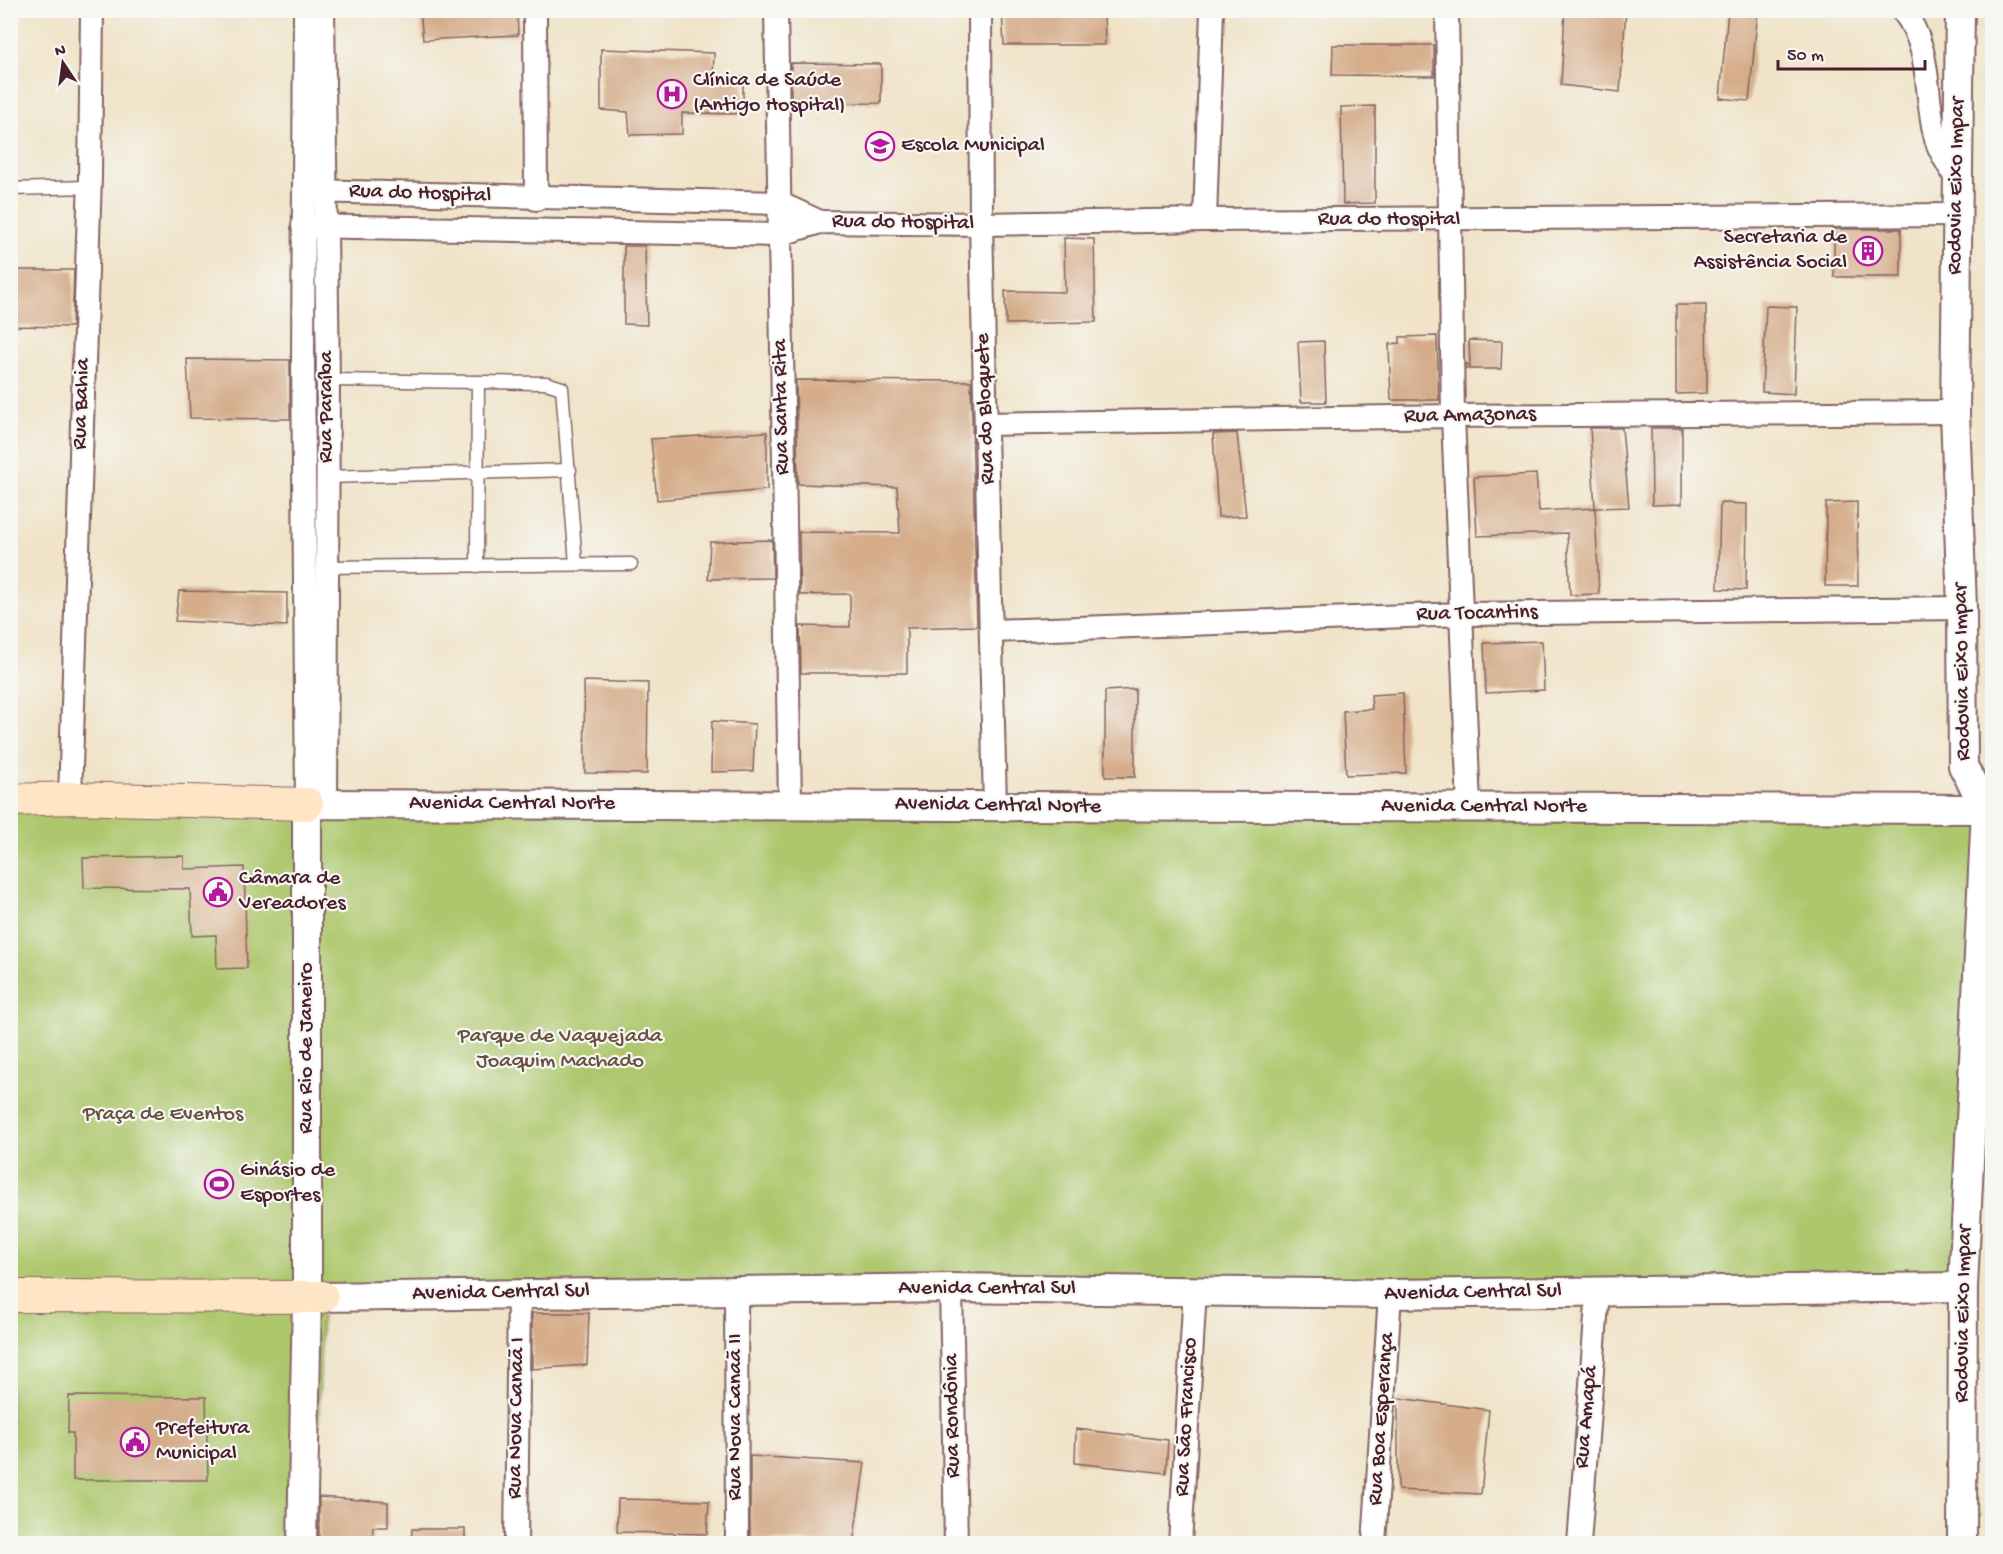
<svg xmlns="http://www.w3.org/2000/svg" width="2003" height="1554" viewBox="0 0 2003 1554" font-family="'Gochi Hand',sans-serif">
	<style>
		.green { fill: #aec76d; stroke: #7c734c; stroke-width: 1.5 }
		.building { fill: #d5ad8b }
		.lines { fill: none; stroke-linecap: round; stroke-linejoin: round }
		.service-casing { stroke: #846462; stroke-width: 15 }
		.minor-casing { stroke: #846462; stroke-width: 26 }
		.tertiary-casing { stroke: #846462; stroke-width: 32 }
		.secondary-casing { stroke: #846462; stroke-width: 34 }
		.service { stroke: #fff; stroke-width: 12 }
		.minor { stroke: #fff; stroke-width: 22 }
		.tertiary { stroke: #fff; stroke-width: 28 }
		.secondary { stroke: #fee5c5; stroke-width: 32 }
		.labels { text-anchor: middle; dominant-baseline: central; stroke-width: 4.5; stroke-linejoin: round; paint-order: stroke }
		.poi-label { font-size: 22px; fill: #4a1f2b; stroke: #f6f6f2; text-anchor: start }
		.street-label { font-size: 22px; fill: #4a1f2b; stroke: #f6f6f2 }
		.park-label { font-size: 22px; fill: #68513f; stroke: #f6f6f2 }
	</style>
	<rect width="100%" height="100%" fill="#f6f6f2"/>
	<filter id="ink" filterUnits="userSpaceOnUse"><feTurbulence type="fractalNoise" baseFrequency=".0167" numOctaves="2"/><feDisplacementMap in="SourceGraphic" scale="12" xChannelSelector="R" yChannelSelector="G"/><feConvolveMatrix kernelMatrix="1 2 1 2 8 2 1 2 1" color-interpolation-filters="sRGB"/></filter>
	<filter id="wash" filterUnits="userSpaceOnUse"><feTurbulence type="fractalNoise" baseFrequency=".008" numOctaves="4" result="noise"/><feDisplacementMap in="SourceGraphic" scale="24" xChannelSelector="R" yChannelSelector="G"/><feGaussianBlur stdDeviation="1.35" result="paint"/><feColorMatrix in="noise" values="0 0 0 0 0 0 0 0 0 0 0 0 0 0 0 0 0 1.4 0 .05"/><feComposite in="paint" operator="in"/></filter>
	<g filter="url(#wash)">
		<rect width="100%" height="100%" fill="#f0e3c8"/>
		<!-- green -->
		<path class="green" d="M10,804L1986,809L1963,1287L322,1297L315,1543H11Z"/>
		<g id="blocks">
			<!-- building -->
			<g class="building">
				<path d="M420,10H517L518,35L423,40Z"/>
				<path d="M1002,10H1104L1105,45H1004Z"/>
				<path d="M1565,10H1626L1620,92L1561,85Z"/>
				<path d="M1728,10H1758L1749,101L1720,98Z"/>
				<path d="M1333,45H1434V76L1332,75Z"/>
				<path d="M601,49L714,53L713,77H743V114L682,113V134L630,135L628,112L601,110Z"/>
				<path d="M791,63L881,64V103L791,104Z"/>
				<path d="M1375,106V203L1343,204L1341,107Z"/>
				<rect x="1834" y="229" width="67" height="48"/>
				<path d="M1064,238L1094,239L1096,322L1006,324L1005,291L1065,292Z"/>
				<path d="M624,246H645L647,325L624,324Z"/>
				<path d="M10,270H74L72,327L10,326Z"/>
				<path d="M1676,305H1706L1707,393L1676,394Z"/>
				<path d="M1766,306L1797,307L1794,394L1762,392Z"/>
				<path d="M1437,336L1439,400H1391L1389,344L1400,343V337Z"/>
				<path d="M1469,340L1502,341L1501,369H1466V363L1470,367Z"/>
				<path d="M1324,341L1326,402H1301L1298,342Z"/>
				<path d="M187,359L290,360V419L190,418Z"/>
				<path d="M796,380L971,381L977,626L907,628V673H801L800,626L850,627V594L800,595L799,532L900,533L897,487L798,484Z"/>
				<path d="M1590,428H1622L1629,507L1595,508Z"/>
				<path d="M1651,428H1682V504L1652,505Z"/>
				<path d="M767,432V490L657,500L651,439Z"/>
				<path d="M1237,433L1246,516L1218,517L1213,434Z"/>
				<path d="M1536,474L1539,511L1595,508L1599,594L1570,595L1567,533L1477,536L1474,477Z"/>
				<path d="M1857,502L1858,586H1825L1826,503Z"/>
				<path d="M1720,503L1747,504L1746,590L1718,589Z"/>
				<path d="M772,540L773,578L708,579L710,542Z"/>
				<path d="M179,591L287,593V626L175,621Z"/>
				<path d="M1542,641L1544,690L1486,693L1484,643Z"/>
				<path d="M584,681L648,683L647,774L585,773Z"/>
				<path d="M1135,689V777H1105V691Z"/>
				<path d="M1403,693L1406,773L1346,775L1343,711L1372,709L1371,695Z"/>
				<path d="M712,721L755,724L753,771L711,772Z"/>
				<path d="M184,856V869L244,867L247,968L217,969L216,935L192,936L190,889L84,888L83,858Z"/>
				<path d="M532,1313H589L587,1365L532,1369Z"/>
				<path d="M69,1396L206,1397L208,1480H73V1433H68Z"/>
				<path d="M1398,1398L1489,1410L1481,1494L1398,1490Z"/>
				<path d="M1076,1429L1168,1440L1166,1473L1075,1463Z"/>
				<path d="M750,1456L865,1463L853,1544L750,1540Z"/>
				<path d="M319,1497L388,1502V1527H373L372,1544H319Z"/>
				<path d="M618,1499L709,1501L707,1534L617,1532Z"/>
				<path d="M412,1529H465V1544H411Z"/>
			</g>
		</g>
	</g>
	<g filter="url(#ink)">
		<use href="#blocks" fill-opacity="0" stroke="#846462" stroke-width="1.5"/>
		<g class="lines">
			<!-- service casing -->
			<g class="service-casing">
				<g id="service">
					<path d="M10,189L89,187"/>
					<path d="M328,380L546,383L562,388L576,564"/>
					<path d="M326,477L570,470"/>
					<path d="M477,566L478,382"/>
					<path d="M323,567L631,564"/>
				</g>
			</g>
			<!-- minor casing -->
			<g class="minor-casing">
				<g id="minor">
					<path d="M305,10L303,359L307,804"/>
					<path d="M323,10L328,380L326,804"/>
					<path d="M535,10L536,199"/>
					<path d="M776,10L790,803"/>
					<path d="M980,10L981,224L995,807"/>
					<path d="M1447,10L1453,416L1469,807"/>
					<path d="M1902,10C1933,47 1924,96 1936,139C1940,153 1950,167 1957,180"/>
					<path d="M310,191L779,203L820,222"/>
					<path d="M1205,220L1212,10"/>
					<path d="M303,226L778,235L820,222L981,224L1205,220L1957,215"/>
					<path d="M986,424L1453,416L1955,412"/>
					<path d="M992,631L1463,614L1962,608"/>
					<path d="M70,798L90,177L92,10"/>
					<path d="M951,1288L956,1544"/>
					<path d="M736,1290L737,1544"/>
					<path d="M516,1544L519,1293"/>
					<path d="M1180,1544L1195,1290"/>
					<path d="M1374,1544L1390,1294"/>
					<path d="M1579,1544L1598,1291"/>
				</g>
			</g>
			<!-- tertiary casing -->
			<g class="tertiary-casing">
				<g id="tertiary">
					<path d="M1960,10L1955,412L1962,608L1963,766L1986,809L1963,1287L1962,1544"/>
					<path d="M322,1297L951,1288L1390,1294L1963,1287"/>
					<path d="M302,1544L307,1297V804L1986,809"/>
				</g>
			</g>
			<!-- secondary casing -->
			<g class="secondary-casing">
				<g id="secondary">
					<path d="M10,800L70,798L307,804"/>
					<path d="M10,1296L322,1297"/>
				</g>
			</g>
			<!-- service -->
			<use href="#service" class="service"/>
			<!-- minor -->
			<use href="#minor" class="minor"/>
			<!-- tertiary -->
			<use href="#tertiary" class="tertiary"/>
			<!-- secondary -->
			<use href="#secondary" class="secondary"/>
		</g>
	</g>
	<!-- icons -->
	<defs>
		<g id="hospital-ring" transform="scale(1.5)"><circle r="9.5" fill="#f6f6f2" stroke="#b5179e" stroke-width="1.5"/><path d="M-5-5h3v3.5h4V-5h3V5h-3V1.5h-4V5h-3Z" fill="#b5179e"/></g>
		<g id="school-ring" transform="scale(1.5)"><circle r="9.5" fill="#f6f6f2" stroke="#b5179e" stroke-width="1.5"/><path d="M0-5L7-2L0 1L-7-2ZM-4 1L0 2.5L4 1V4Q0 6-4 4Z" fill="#b5179e"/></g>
		<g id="building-ring" transform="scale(1.5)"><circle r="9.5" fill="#f6f6f2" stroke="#b5179e" stroke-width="1.5"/><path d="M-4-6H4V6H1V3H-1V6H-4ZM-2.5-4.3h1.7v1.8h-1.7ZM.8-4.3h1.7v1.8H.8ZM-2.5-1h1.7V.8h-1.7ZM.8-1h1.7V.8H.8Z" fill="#b5179e"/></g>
		<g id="civic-ring" transform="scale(1.5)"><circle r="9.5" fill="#f6f6f2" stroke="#b5179e" stroke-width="1.5"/><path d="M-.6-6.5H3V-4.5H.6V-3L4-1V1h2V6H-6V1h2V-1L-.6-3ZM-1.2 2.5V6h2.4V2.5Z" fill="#b5179e"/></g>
		<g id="stadium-ring" transform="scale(1.5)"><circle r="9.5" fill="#f6f6f2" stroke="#b5179e" stroke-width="1.5"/><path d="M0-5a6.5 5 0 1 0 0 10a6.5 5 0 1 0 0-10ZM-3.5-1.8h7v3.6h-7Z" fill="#b5179e"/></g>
	</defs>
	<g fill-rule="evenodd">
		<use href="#hospital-ring" x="672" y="94"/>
		<use href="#school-ring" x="880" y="146"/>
		<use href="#building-ring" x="1868" y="251"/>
		<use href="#civic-ring" x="218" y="892"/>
		<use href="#stadium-ring" x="219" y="1184"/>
		<use href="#civic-ring" x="135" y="1442"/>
	</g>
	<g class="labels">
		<!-- poi labels -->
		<g class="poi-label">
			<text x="693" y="81">Clínica de Saúde<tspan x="693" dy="25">(Antigo Hospital)</tspan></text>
			<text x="901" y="146">Escola Municipal</text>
			<text x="1847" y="238" text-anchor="end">Secretaria de<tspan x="1847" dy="25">Assistência Social</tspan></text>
			<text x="239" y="879">Câmara de<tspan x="239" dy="25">Vereadores</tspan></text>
			<text x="240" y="1171">Ginásio de<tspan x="240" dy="25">Esportes</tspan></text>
			<text x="156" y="1429">Prefeitura<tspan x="156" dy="25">Municipal</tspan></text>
		</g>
		<!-- street labels -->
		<g class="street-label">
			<text transform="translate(1957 186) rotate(-89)">Rodovia Eixo Impar</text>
			<text transform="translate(420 194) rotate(2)">Rua do Hospital</text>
			<text x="1389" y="220">Rua do Hospital</text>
			<text transform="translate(903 223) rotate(1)">Rua do Hospital</text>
			<text transform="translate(82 404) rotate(-88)">Rua Bahia</text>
			<text transform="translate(327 407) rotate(-90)">Rua Paraíba</text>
			<text transform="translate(782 407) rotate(-91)">Rua Santa Rita</text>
			<text transform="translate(986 409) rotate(-92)">Rua do Bloquete</text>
			<text transform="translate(1470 416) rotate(-1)">Rua Amazonas</text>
			<text transform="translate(1477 614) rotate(-1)">Rua Tocantins</text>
			<text transform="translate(1963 672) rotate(-91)">Rodovia Eixo Impar</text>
			<text x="512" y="804">Avenida Central Norte</text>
			<text transform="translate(998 806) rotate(1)">Avenida Central Norte</text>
			<text x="1484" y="807">Avenida Central Norte</text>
			<text transform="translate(307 1048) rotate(-90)">Rua Rio de Janeiro</text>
			<text x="987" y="1289">Avenida Central Sul</text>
			<text transform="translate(501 1293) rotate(-1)">Avenida Central Sul</text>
			<text transform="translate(1473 1293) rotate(-1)">Avenida Central Sul</text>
			<text transform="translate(1964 1314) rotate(-89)">Rodovia Eixo Impar</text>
			<text transform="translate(953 1416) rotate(-91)">Rua Rondônia</text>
			<text transform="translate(736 1417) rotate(-90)">Rua Nova Canaã II</text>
			<text transform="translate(1187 1417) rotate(-87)">Rua São Francisco</text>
			<text transform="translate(1587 1417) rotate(-85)">Rua Amapá</text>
			<text transform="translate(517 1418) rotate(-89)">Rua Nova Canaã I</text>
			<text transform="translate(1382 1419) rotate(-86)">Rua Boa Esperança</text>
		</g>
		<!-- park labels -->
		<g class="park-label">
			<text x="560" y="1037">Parque de Vaquejada<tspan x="560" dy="25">Joaquim Machado</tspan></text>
			<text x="163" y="1115">Praça de Eventos</text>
		</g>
	</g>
	<!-- margin -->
	<rect width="2003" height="1554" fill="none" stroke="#f6f6f2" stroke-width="36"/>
	<!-- north arrow -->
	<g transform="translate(63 63) rotate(347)" stroke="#f6f6f2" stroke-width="4.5" paint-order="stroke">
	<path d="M0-4.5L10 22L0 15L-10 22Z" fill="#4a1f2b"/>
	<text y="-9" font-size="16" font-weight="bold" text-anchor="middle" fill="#4a1f2b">N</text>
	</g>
	<!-- scale -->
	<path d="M1778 60v9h147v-9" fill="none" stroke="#4a1f2b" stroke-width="3"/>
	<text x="1787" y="60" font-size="18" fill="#4a1f2b" stroke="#f6f6f2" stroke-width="4.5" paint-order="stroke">50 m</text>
</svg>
